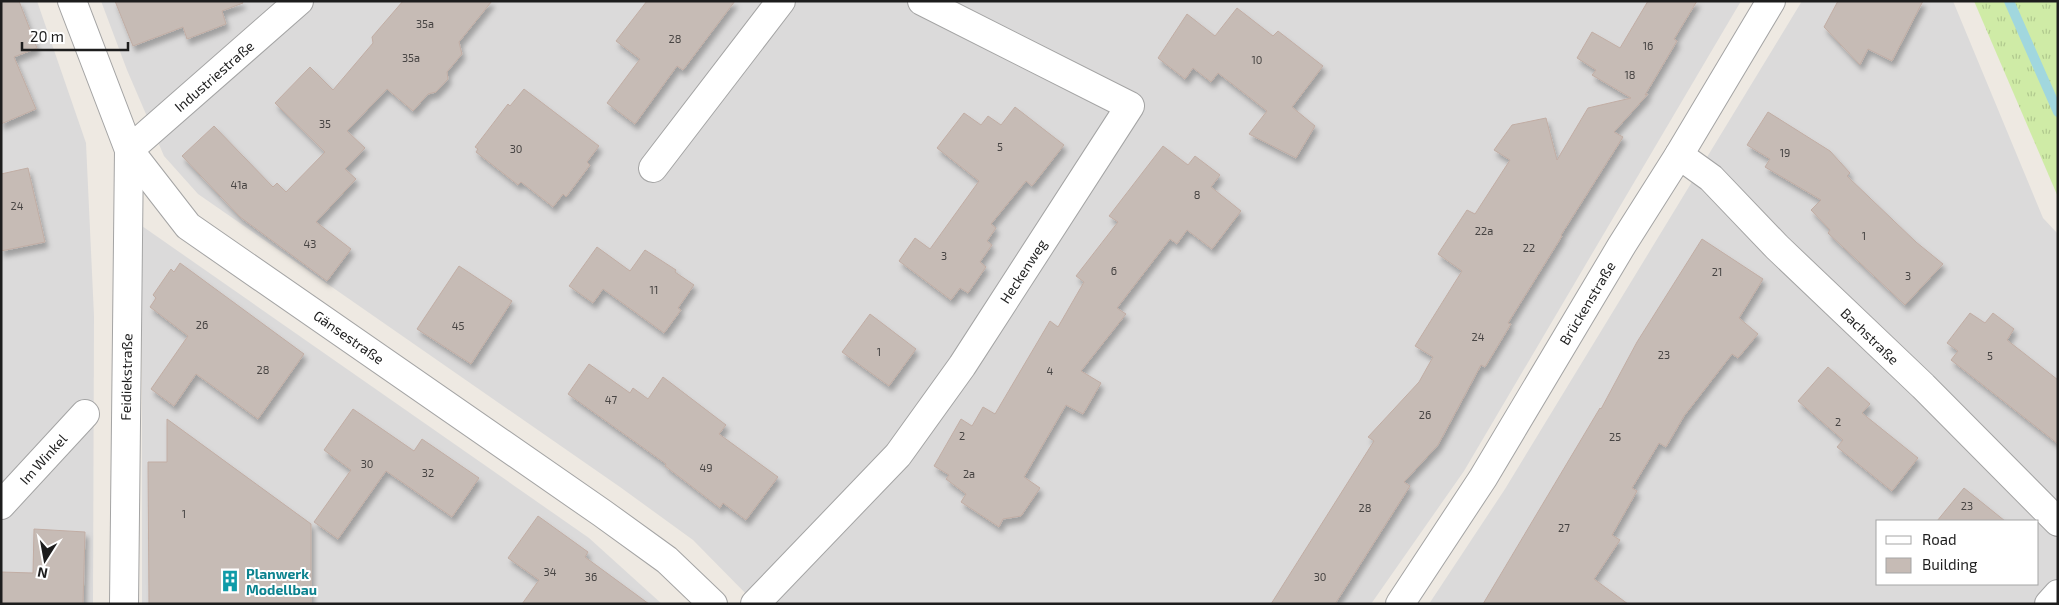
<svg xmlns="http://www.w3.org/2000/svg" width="2059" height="605" viewBox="0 0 2059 605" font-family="'Exo 2',sans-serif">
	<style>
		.residential { fill: #dbdada; fill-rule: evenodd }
		.grass { fill: url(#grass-tufts) }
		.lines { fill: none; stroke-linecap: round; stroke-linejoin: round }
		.stream { stroke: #a1d7de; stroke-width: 10 }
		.building { fill: #c6bbb5; stroke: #c1ada4; filter: url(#shadow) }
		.minor-casing { stroke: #a4a4a4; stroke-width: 30 }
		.minor { stroke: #fff; stroke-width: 28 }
		.labels { text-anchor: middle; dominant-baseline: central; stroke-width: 4; stroke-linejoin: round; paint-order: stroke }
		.number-label { font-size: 11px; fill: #474443 }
		.street-label { font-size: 14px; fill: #1d1d1d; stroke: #fff }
		.culture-label { font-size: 14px; font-weight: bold; fill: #0d838f; stroke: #fff; text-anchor: start }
	</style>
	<defs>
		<pattern id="grass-tufts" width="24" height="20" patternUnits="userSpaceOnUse" patternTransform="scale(1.25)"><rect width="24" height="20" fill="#cfeba6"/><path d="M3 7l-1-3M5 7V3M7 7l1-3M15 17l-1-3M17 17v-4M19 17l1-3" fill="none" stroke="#b1c98e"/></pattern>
		<filter id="shadow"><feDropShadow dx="3" dy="5.5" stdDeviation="2.5" flood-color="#0004"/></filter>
	</defs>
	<rect width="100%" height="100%" fill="#eee9e2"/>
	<!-- residential -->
	<g class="residential">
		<path d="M1,1H37L86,143L94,316L93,604H1Z"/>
		<path d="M101,1H1741L1464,471L1371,604H756L693,540L620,487L198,194L164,156L127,70Z"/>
		<path d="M1802,1H1953L2043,218L2058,234V604H1429L1505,489ZM1878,521H2038V584H1878Z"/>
		<path d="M142,226L589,538L662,604H142Z"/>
	</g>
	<!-- grass -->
	<path class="grass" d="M1974,1H2058V197Z"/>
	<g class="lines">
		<!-- stream -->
		<path class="stream" d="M2009,1L2058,112"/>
	</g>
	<!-- building -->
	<g class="building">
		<path d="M1,1H19L37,48L14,57L36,109L1,124Z"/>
		<path d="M115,1H242L243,3L222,11L226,24L187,39L183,27L133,46Z"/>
		<path d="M403,1H492L459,42L462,54L447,72L448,79L436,92L428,94L413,111L387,89L347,131L365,148L345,169L356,179L316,222L351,249L327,281L240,217L182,156L214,126L273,187L277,183L286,192L325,152L275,103L310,67L333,90L373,43L372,37Z"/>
		<path d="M647,1H735L683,70L677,66L635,124L607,103L640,59L616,41Z"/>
		<path d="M1648,1H1697L1674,39L1677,41L1645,95L1648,94L1614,132L1623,137L1561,235L1562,236L1508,323L1511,324L1485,367L1481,365L1438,445L1404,482L1410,486L1335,604H1271L1374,441L1368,437L1419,382L1433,357L1415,346L1462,271L1438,254L1467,210L1475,214L1510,160L1494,150L1512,125L1546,118L1557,160L1588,108L1631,98L1592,75L1596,70L1577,58L1592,32L1620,48Z"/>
		<path d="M1838,1H1923L1892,61L1868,49L1860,65L1824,27Z"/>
		<path d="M1237,8L1273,36L1278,31L1323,66L1292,107L1315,126L1296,158L1249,134L1267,111L1218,73L1211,82L1193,68L1185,79L1158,58L1187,14L1215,36Z"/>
		<path d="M524,89L599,146L587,162L590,165L566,197L563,194L553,207L521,182L518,185L476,152L478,149L475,147L508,104L510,106Z"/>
		<path d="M1015,107L1064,145L1032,186L1026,181L991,224L996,228L987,241L992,245L980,262L986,267L968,293L960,288L951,300L899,261L915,238L930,249L979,181L937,148L964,113L981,125L988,116L1001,125Z"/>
		<path d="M1768,112L1830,151L1850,173L1847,176L1916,242L1943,264L1905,305L1828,233L1830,230L1811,210L1821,200L1765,167L1770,159L1747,145Z"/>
		<path d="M1163,146L1188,165L1195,156L1220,175L1211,187L1241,211L1212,249L1187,230L1177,244L1170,239L1117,308L1126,314L1081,371L1101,383L1083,414L1066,405L1024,477L1040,488L1021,516L1003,519L999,527L961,502L966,494L946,479L949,475L934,466L961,419L972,426L983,407L995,414L1050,321L1058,327L1084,282L1076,276L1118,222L1109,216Z"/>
		<path d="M28,168L45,242L1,251V174Z"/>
		<path d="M1702,239L1763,279L1739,318L1758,334L1738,358L1732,354L1684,416L1666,447L1659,443L1632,488L1637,491L1612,535L1620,540L1594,579L1628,604H1483L1600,408L1601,409L1637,342Z"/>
		<path d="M597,247L630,271L645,250L676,270L675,272L694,285L678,308L681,310L664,333L603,289L593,303L569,286Z"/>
		<path d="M180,263L304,354L258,419L196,374L174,406L151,389L188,336L150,307L156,298L153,295L171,269L174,272Z"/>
		<path d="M459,266L512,301L471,364L417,329Z"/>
		<path d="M1970,313L1985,323L1993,313L2014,329L2007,340L2058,380V444L1951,360L1958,351L1947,343Z"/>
		<path d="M870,314L916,349L889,386L842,352Z"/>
		<path d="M589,364L630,393L633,388L648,399L663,377L726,425L719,434L778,477L746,520L723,503L720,508L665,466L666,464L568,394Z"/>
		<path d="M1828,367L1870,404L1862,413L1918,458L1892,491L1837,447L1843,440L1798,401Z"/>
		<path d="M353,409L414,451L422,439L479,478L452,517L386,471L338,539L314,522L351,470L324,450Z"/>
		<path d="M167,419L311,524V604H149L148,462H167Z"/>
		<path d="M1964,488L2005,521H1937Z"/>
		<path d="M538,516L588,552L585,557L649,604H522L539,580L508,558Z"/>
		<path d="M34,529L85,532L83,604H1V572L33,573Z"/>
	</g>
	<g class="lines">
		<!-- minor casing -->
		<g class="minor-casing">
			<g id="minor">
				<path d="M72,1L129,150L188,226L602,513L667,560L713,604"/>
				<path d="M1679,155L1711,178L1777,247L1923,386L2058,522"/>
				<path d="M653,168L781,1"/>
				<path d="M1,505L85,414"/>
				<path d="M124,604L129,150L299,1"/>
				<path d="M755,604L898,455L962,366L1130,106L922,1"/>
				<path d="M1400,604L1483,478L1622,245L1679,155L1771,1"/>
				<path d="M2049,604L2058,594"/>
			</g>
		</g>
		<!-- minor -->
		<use href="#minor" class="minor"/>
	</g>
	<!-- icons -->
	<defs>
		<g id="building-bare" transform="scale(1.725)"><path d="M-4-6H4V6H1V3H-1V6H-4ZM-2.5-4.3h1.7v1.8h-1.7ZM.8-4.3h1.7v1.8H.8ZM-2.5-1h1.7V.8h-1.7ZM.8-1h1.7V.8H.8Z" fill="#0f9aa8" stroke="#fff" stroke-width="2.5" paint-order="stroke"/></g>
	</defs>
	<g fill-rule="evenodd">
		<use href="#building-bare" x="230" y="581"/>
	</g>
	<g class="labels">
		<!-- number labels -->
		<g class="number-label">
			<text x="425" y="23">35a</text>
			<text x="675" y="38">28</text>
			<text x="1648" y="45">16</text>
			<text x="411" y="57">35a</text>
			<text x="1257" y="59">10</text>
			<text x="1630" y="74">18</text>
			<text x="325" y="123">35</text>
			<text x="1000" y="146">5</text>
			<text x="516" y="148">30</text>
			<text x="1785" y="152">19</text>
			<text x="239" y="184">41a</text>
			<text x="1197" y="194">8</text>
			<text x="17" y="205">24</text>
			<text x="1484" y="230">22a</text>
			<text x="1864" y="235">1</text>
			<text x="310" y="243">43</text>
			<text x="1529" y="247">22</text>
			<text x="944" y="255">3</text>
			<text x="1114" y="270">6</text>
			<text x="1717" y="271">21</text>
			<text x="1908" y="275">3</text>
			<text x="654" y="289">11</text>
			<text x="202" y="324">26</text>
			<text x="458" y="325">45</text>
			<text x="1478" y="336">24</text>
			<text x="879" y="351">1</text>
			<text x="1664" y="354">23</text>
			<text x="1990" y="355">5</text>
			<text x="263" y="369">28</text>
			<text x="1050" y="370">4</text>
			<text x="611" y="399">47</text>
			<text x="1425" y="414">26</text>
			<text x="1838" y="421">2</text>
			<text x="962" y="435">2</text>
			<text x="1615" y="436">25</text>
			<text x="367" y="463">30</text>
			<text x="706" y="467">49</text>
			<text x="428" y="472">32</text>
			<text x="969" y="473">2a</text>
			<text x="1967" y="505">23</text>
			<text x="1365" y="507">28</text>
			<text x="184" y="513">1</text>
			<text x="1564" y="527">27</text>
			<text x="550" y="571">34</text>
			<text x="591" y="576">36</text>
			<text x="1320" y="576">30</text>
		</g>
		<!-- street labels -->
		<g class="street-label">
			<text transform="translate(214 76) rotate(-41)">Industriestraße</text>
			<text transform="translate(1023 271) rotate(-57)">Heckenweg</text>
			<text transform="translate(1587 303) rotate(-59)">Brückenstraße</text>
			<text transform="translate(1870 336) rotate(44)">Bachstraße</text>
			<text transform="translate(349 337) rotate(35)">Gänsestraße</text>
			<text transform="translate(126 377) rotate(-89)">Feidiekstraße</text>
			<text transform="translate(43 459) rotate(-48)">Im Winkel</text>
		</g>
		<!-- culture labels -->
		<g class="culture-label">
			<text x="246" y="573">Planwerk<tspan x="246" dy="16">Modellbau</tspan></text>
		</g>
	</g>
	<!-- border -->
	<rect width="2059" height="605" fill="none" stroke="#1d1d1d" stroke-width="5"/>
	<!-- legend -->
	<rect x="1876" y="520" width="162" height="65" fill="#ffffff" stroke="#a5a5a5"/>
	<rect x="1886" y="536" width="25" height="8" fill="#ffffff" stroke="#a5a5a5"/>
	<text x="1922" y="545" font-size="15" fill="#1d1d1d">Road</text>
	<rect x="1886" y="558" width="25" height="15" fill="#c6bbb5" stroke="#a5a5a5"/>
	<text x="1922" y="570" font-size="15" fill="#1d1d1d">Building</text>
	<!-- north arrow -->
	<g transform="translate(45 560) rotate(191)" stroke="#ffffff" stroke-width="4" paint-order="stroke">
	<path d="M0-4L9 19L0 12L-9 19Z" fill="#1d1d1d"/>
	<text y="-8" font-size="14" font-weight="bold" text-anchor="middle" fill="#1d1d1d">N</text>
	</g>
	<!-- scale -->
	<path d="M22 42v8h106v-8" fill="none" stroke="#1d1d1d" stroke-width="2.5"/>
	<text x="30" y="42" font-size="15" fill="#1d1d1d" stroke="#ffffff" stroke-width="4" paint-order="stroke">20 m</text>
</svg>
